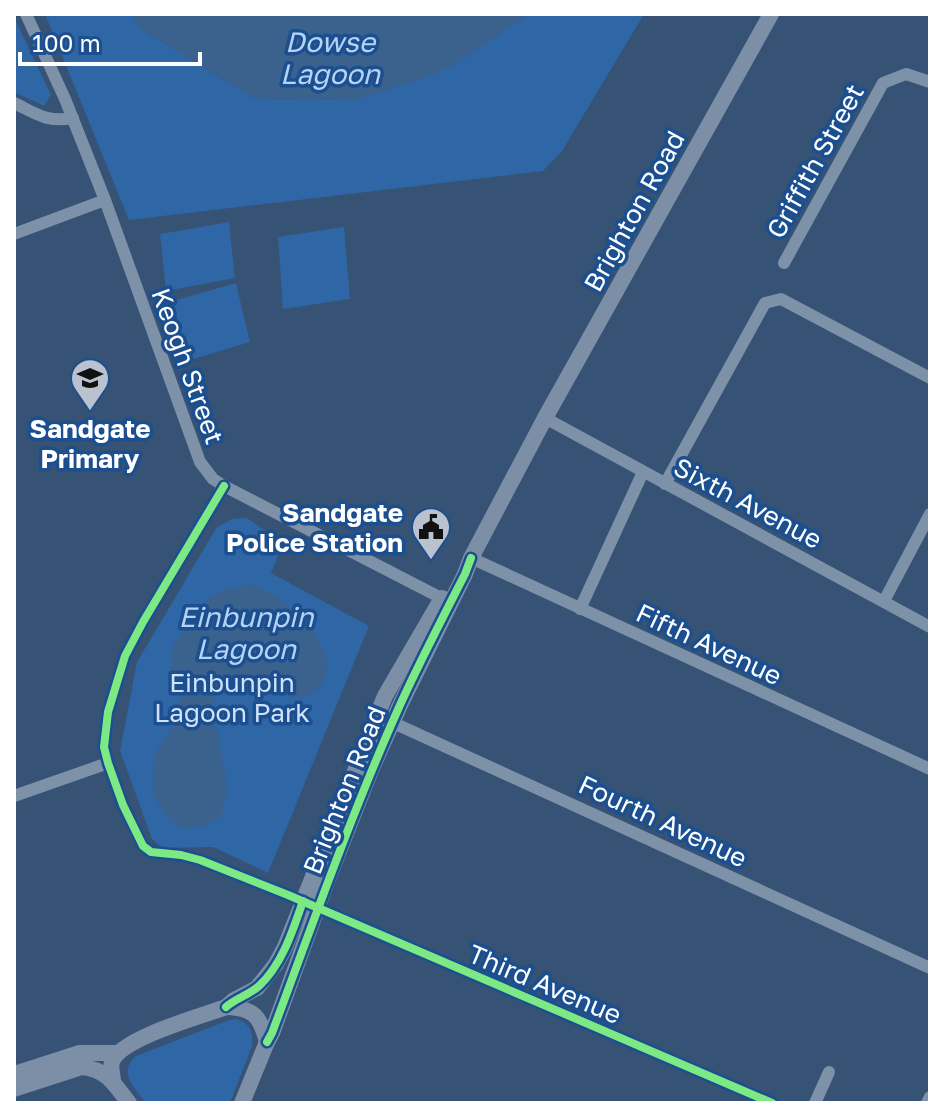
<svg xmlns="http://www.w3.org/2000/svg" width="944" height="1117" viewBox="0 0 944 1117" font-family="'Golos Text',sans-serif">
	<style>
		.green { fill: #2f66a5 }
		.water { fill: #3b618d }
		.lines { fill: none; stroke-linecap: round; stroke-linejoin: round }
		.minor { stroke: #7d92a8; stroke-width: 12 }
		.major { stroke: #7d8ea7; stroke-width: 16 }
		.cycleway-casing { stroke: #1b4f8f; stroke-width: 13 }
		.cycleway { stroke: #7ce984; stroke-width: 8 }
		.labels { text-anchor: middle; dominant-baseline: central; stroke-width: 7; stroke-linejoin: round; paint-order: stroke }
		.street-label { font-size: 26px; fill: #fff; stroke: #1b4f8f }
		.poi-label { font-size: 26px; font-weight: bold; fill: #fff; stroke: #1b4f8f }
		.park-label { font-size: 26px; fill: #cfe3fa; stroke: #1b4f8f }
		.water-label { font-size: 28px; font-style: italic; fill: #b5d3f5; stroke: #1b4f8f }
	</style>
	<rect width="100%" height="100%" fill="#365274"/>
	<!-- green -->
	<g class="green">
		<path d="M45,14H132L140,28L254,98L354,100L455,64L528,14H644L562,151L543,171L129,220Z"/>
		<path d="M14,17L51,95L44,106L14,92Z"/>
		<path d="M229,222L235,278L166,291L160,234Z"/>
		<path d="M344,227L350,299L283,309L278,237Z"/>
		<path d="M236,283L250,342L187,361L173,301Z"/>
		<path d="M247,518L283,543L271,573L369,626L268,873L213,847L163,848L152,839L120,751L137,662L217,527L233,519Z"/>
		<path d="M237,1019C251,1024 253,1032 252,1046L230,1103H146C135,1089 117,1072 136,1056L229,1020Z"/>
	</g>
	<!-- water -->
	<g class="water">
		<path d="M132,14H528L455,64L423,79L354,100L254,98L140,28Z"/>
		<path d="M250,584L277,596L311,628L321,645L328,665L323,684L310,695L291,698L255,678H235L221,688L212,704L227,784L226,800L220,817L204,826L187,829L172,823L154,797L152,784L155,754L178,718L179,696L171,670L173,645L191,623L200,605L221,591Z"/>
	</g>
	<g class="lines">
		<!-- minor -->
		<g class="minor">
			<path d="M26,14L65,99L105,200L200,462L213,479L224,486L449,602"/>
			<path d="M14,103C37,114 47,123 73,118"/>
			<path d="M14,234L105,200"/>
			<path d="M784,263L883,83L906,74L930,82"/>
			<path d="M545,418L930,627"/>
			<path d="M665,484L765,303L781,299L930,378"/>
			<path d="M224,486L143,622L125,656L108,712L104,747L108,763L123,805L143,846L151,852L181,855L200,860L288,895L772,1103"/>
			<path d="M471,558L930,769"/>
			<path d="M884,601L930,514"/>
			<path d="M580,609L643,472"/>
			<path d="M387,720L930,968"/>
			<path d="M14,796L108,763"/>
			<path d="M815,1103L829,1072"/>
			<path d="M927,1103L930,1097"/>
		</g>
		<!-- major -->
		<g class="major">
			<path d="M226,1007C254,1008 260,1016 267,1042"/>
			<path d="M14,1074L79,1053H118"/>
			<path d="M113,1081C113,1075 110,1068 112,1062C120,1038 202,1016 226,1007L234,1000L257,988L276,964L285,947L385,696L442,598"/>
			<path d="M14,1089L82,1067C108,1070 114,1084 129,1103"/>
			<path d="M242,1103L267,1042L272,1033L327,881L371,770L401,703L465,574L471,558L545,418L771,14"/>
		</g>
		<!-- cycleway casing -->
		<g class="cycleway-casing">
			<g id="cycleway">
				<path d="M224,486L143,622L125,656L108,712L104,747L108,763L123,805L143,846L151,852L181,855L200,860L288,895L772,1103"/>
				<path d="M226,1007C236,998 249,995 259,986C282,965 293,930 303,901"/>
				<path d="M267,1042L272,1033C313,923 352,812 400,705C420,661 443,617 465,574L471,558"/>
			</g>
		</g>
		<!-- cycleway -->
		<use href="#cycleway" class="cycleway"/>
	</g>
	<!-- icons -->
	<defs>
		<g id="school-pin" transform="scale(2)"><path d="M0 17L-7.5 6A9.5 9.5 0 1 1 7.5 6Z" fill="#b9c2ce" stroke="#1b4f8f"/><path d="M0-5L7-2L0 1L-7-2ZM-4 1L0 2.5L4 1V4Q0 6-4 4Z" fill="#111"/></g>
		<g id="civic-pin" transform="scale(2)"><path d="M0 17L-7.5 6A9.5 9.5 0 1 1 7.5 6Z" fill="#b9c2ce" stroke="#1b4f8f"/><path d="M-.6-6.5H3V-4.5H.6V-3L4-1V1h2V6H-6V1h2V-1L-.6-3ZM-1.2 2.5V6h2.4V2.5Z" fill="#111"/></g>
	</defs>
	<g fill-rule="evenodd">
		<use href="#school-pin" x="90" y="378"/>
		<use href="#civic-pin" x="431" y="527"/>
	</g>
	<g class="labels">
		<!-- street labels -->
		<g class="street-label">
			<text transform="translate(815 161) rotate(-61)">Griffith Street</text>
			<text transform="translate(634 211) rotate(-61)">Brighton Road</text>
			<text transform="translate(188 366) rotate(70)">Keogh Street</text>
			<text transform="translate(748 503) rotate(28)">Sixth Avenue</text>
			<text transform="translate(709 644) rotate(25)">Fifth Avenue</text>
			<text transform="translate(344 790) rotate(-68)">Brighton Road</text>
			<text transform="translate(663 821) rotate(25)">Fourth Avenue</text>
			<text transform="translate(545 984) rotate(23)">Third Avenue</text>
		</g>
		<!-- poi labels -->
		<g class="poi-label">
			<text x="90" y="428">Sandgate<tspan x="90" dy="30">Primary</tspan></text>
			<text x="403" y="512" text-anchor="end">Sandgate<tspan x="403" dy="30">Police Station</tspan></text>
		</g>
		<!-- park labels -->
		<g class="park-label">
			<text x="232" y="682">Einbunpin<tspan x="232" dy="30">Lagoon Park</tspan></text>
		</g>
		<!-- water labels -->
		<g class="water-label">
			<text x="330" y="41">Dowse<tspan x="330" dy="32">Lagoon</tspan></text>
			<text x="246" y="616">Einbunpin<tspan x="246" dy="32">Lagoon</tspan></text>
		</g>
	</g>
	<!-- border -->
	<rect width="944" height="1117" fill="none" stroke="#ffffff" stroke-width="32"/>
	<!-- scale -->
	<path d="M20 52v12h180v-12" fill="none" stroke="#ffffff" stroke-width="4"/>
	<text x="32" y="52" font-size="24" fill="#ffffff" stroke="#1b4f8f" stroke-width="6" paint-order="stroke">100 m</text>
</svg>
